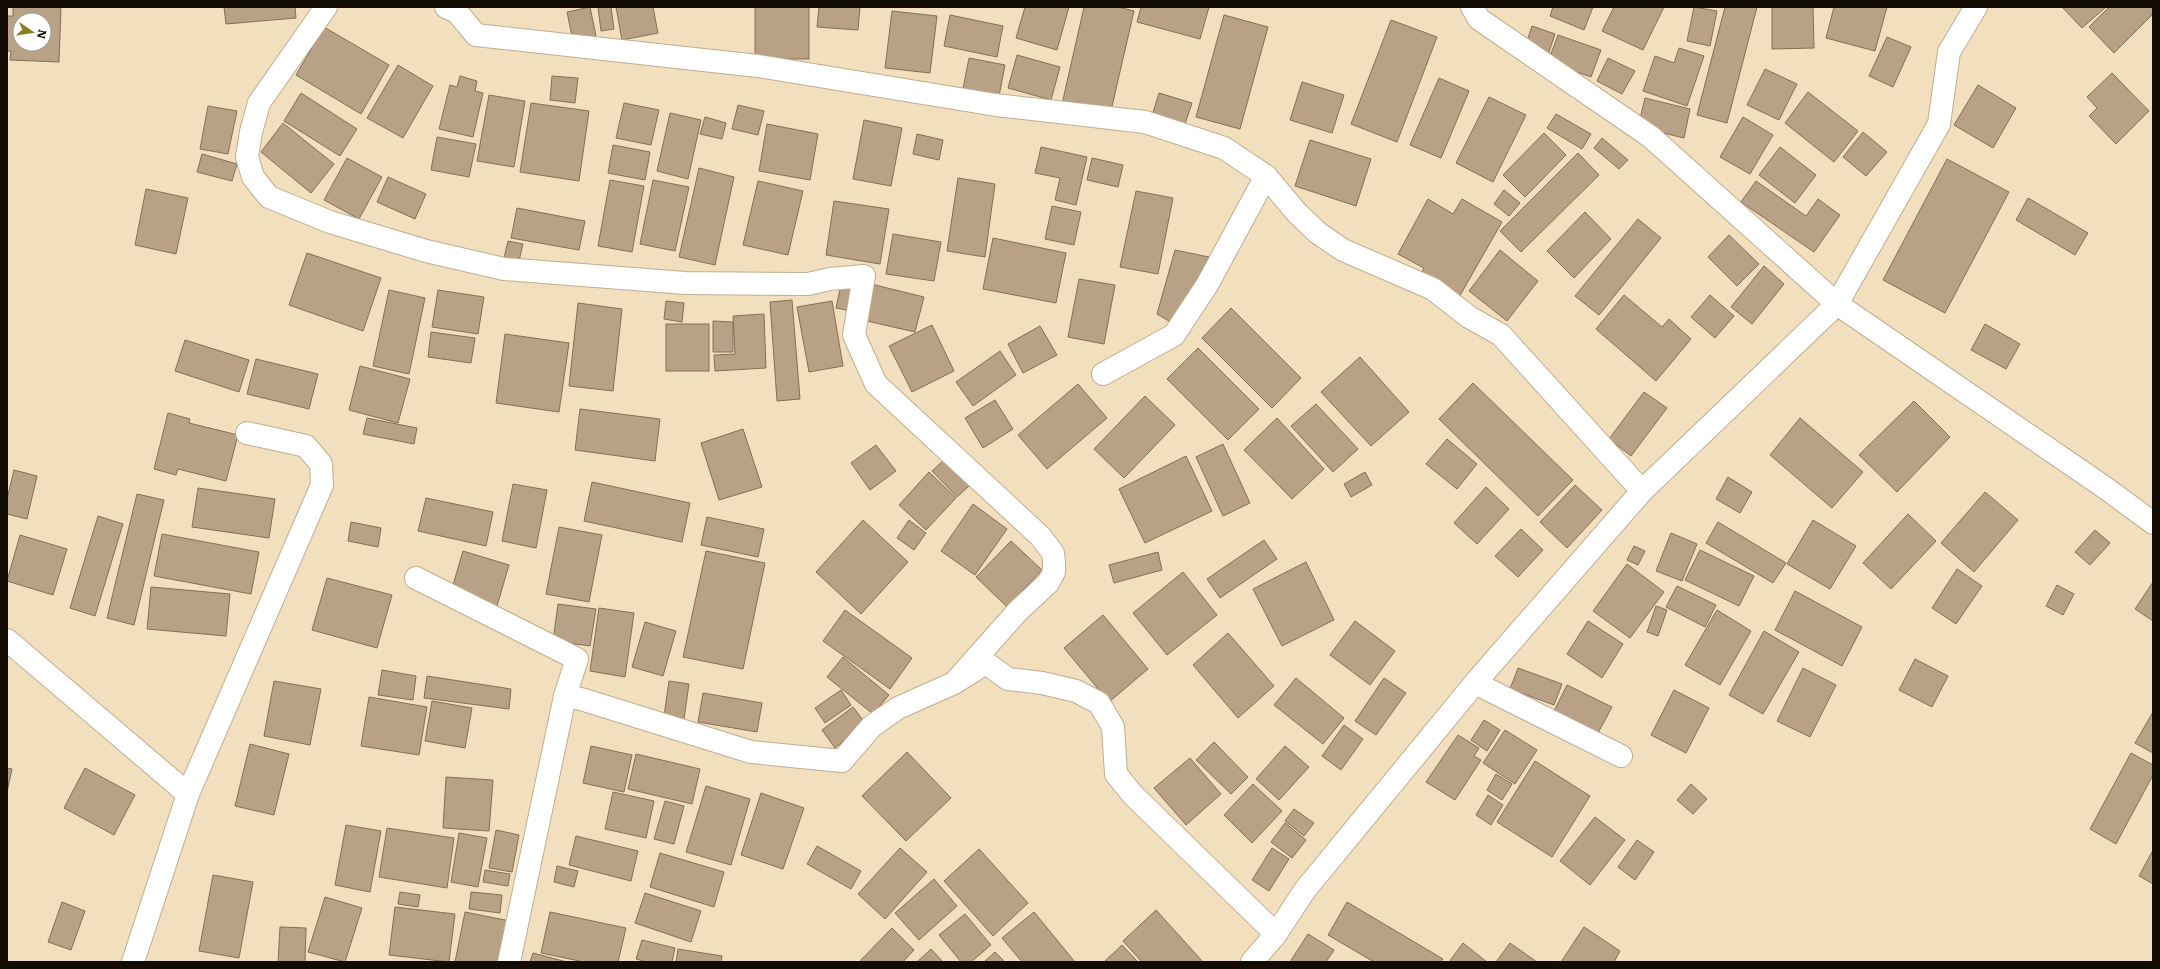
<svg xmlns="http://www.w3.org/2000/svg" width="2160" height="969" viewBox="0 0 2160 969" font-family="Literata,serif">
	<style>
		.building { fill: #b9a185; stroke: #846f54; fill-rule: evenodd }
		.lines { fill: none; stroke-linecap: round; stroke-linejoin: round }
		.minor-casing { stroke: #c1ae8f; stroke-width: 24 }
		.minor { stroke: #fff; stroke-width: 22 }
	</style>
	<rect width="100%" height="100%" fill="#f2dfbe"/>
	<!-- building -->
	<g class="building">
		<path d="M13,7H61L59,62L10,60L11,51H7V16H13ZM20,20H44V44H20Z"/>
		<path d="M224,7H295L296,18L226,24Z"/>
		<path d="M590,7L596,36L573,41L567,12Z"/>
		<path d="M598,7H611L614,29L601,31Z"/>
		<path d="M616,7H653L658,33L622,40Z"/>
		<rect x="755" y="7" width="54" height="52"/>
		<path d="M819,7H860L858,30L817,27Z"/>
		<path d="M1025,7H1069L1057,50L1016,38Z"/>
		<path d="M1084,7H1118L1134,11L1110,115L1062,104Z"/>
		<path d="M1141,7H1209L1200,39L1137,22Z"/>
		<path d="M1553,7H1593L1584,30L1550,16Z"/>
		<path d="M1614,7H1664L1643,50L1602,31Z"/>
		<path d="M1694,7L1717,11L1710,46L1687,41Z"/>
		<path d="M1725,7H1757L1727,123L1697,115Z"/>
		<path d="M1772,7H1813L1814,48L1772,49Z"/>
		<path d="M1834,7H1887L1875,51L1826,38Z"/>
		<path d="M2062,7H2106L2082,28Z"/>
		<path d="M2109,7H2153V14L2114,53L2089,27Z"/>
		<path d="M892,11L937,16L930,73L885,68Z"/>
		<path d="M950,15L1003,26L997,57L944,46Z"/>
		<path d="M1224,15L1268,27L1240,129L1196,117Z"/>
		<path d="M1391,20L1437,37L1397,142L1351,124Z"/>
		<path d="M1532,26L1555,34L1548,55L1525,47Z"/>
		<path d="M324,27L389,65L361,114L296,75Z"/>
		<path d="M1558,35L1601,50L1591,77L1548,62Z"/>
		<path d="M1887,37L1911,47L1893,87L1869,76Z"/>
		<path d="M1679,48L1704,56L1687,106L1643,91L1655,56L1674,63Z"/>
		<path d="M1017,55L1060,67L1051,100L1008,88Z"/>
		<path d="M969,58L1005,65L999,96L963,89Z"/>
		<path d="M1608,58L1635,71L1622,94L1597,81Z"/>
		<path d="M398,65L433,86L403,138L367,118Z"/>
		<path d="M1765,69L1797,84L1779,120L1747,105Z"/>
		<path d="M2112,73L2149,111L2116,144L2089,116L2097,108L2087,97Z"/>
		<path d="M460,76L477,81L475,91L483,93L473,137L439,129L450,85L457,87Z"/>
		<path d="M552,76L578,78L575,103L550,100Z"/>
		<path d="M1439,78L1469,91L1441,158L1410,145Z"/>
		<path d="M1302,82L1344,95L1332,133L1290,120Z"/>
		<path d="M1978,85L2016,108L1993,148L1954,125Z"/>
		<path d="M1808,92L1858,131L1834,162L1785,123Z"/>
		<path d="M301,93L357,129L340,156L284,121Z"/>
		<path d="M1159,93L1192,103L1183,130L1151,119Z"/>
		<path d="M489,95L525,101L514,167L477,161Z"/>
		<path d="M1489,97L1526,115L1493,182L1456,163Z"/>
		<path d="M1645,98L1690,109L1684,138L1638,127Z"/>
		<path d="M531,103L589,111L579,181L520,172Z"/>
		<path d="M624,103L659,110L651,145L616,138Z"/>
		<path d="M738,105L764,111L758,135L732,129Z"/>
		<path d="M208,106L237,111L228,154L200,149Z"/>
		<path d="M670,113L701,120L688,179L657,171Z"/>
		<path d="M1556,114L1591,134L1582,149L1547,128Z"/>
		<path d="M705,117L726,123L722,139L700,134Z"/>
		<path d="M1743,117L1773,135L1750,174L1720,157Z"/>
		<path d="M864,120L902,128L891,186L853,179Z"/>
		<path d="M283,123L334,164L311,193L261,152Z"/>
		<path d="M767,124L818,134L810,180L759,171Z"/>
		<path d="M1863,132L1887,152L1866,176L1843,157Z"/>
		<path d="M1544,133L1566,155L1525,197L1503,175Z"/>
		<path d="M917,134L943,140L939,160L913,154Z"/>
		<path d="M437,137L476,144L469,177L431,170Z"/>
		<path d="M1602,138L1628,160L1619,169L1594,148Z"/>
		<path d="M1310,140L1371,159L1356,206L1295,186Z"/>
		<path d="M613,145L650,152L645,180L608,173Z"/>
		<path d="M1041,147L1087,157L1076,205L1055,200L1060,178L1035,173Z"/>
		<path d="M1780,147L1816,175L1795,203L1759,175Z"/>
		<path d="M1578,153L1599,175L1521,252L1500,231Z"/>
		<path d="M202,154L237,164L232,181L197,172Z"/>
		<path d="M347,158L382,177L359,219L324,200Z"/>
		<path d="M1092,158L1123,165L1118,187L1087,180Z"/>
		<path d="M1947,159L2009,192L1945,313L1883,280Z"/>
		<path d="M699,168L734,177L715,265L679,257Z"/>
		<path d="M388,177L426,194L415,219L377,202Z"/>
		<path d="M958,178L995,184L985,257L947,251Z"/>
		<path d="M610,180L644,186L632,252L598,246Z"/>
		<path d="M653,180L689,187L675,251L640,244Z"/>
		<path d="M758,181L803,191L788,255L743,245Z"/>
		<path d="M1756,181L1806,216L1818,199L1840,215L1814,252L1741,202Z"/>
		<path d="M146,189L188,198L176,254L135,245Z"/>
		<path d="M1504,190L1520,203L1509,216L1494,204Z"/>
		<path d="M1136,191L1173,198L1158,274L1120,267Z"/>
		<path d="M2028,198L2088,233L2075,255L2016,220Z"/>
		<path d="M1428,199L1453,214L1462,199L1502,222L1458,299L1419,277L1424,268L1398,254Z"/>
		<path d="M834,201L889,209L880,264L826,255Z"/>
		<path d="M1052,206L1081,212L1074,245L1045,239Z"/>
		<path d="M517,208L585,221L579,250L511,238Z"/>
		<path d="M1585,212L1611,239L1574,278L1547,251Z"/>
		<path d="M1638,219L1661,238L1599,315L1575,296Z"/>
		<path d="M893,234L941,242L934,281L886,274Z"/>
		<path d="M1729,235L1759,264L1737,286L1708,257Z"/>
		<path d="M993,238L1066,253L1056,303L983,289Z"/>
		<path d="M508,241L523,244L519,261L504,258Z"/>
		<path d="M1175,250L1209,257L1174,324L1157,314Z"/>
		<path d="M1500,250L1538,281L1507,321L1469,291Z"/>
		<path d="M307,253L381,278L363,331L289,305Z"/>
		<path d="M1764,266L1784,284L1752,324L1731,307Z"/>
		<path d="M1079,279L1115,285L1104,344L1068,337Z"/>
		<path d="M867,283L924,297L915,332L858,319Z"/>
		<path d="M841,284L860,288L856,312L836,308Z"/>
		<path d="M389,290L425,298L409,374L373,366Z"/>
		<path d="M438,290L484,297L478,334L432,327Z"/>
		<path d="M1624,295L1662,327L1669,319L1691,339L1656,381L1596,329Z"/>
		<path d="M1710,295L1734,316L1715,338L1691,317Z"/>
		<path d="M792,300L800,399L777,401L770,302Z"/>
		<path d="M666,301L684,303L682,322L664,319Z"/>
		<path d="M832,301L843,366L809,372L797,307Z"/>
		<path d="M578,303L622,309L613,391L569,386Z"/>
		<path d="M1231,308L1301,378L1272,408L1202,338Z"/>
		<path d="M764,314L766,368L715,371L714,355L735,354L733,316Z"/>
		<path d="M713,321L733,322V352H713Z"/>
		<rect x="666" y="324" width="43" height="47"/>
		<path d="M1985,324L2020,344L2006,369L1971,350Z"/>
		<path d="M932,325L954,371L912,392L889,346Z"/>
		<path d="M1040,326L1057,355L1023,373L1008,344Z"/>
		<path d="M431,332L475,338L471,363L428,357Z"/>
		<path d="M505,334L569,343L559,412L496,403Z"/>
		<path d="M185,340L249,360L239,392L175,371Z"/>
		<path d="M1198,348L1259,409L1228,440L1167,379Z"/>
		<path d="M1000,351L1016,375L973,406L956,382Z"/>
		<path d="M1360,357L1409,412L1371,446L1321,392Z"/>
		<path d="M256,359L318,374L309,409L247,394Z"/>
		<path d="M360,366L410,379L398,423L349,410Z"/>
		<path d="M1473,383L1573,480L1538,516L1439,419Z"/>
		<path d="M1078,384L1107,418L1047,469L1018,435Z"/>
		<path d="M1644,392L1667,408L1631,456L1609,439Z"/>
		<path d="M1145,396L1175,425L1124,478L1094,449Z"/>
		<path d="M995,400L1013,429L983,448L965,418Z"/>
		<path d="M1914,401L1950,437L1897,492L1859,455Z"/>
		<path d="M1316,404L1358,449L1333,472L1291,426Z"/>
		<path d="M580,409L660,419L655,461L575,450Z"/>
		<path d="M168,413L190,419L189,423L238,435L226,481L178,469L176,475L154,469Z"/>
		<path d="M367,418L417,428L414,444L363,434Z"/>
		<path d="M1277,418L1324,469L1292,499L1244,450Z"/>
		<path d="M1800,418L1863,472L1832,508L1770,455Z"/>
		<path d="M743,429L762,487L719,500L701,443Z"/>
		<path d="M1447,439L1477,464L1457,489L1426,464Z"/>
		<path d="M1223,444L1250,503L1223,516L1196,457Z"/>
		<path d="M876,445L896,471L870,490L851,463Z"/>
		<path d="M1186,456L1212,511L1145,543L1119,489Z"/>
		<path d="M944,460L969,486L957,497L932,471Z"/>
		<path d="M14,470L37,476L27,519L7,514V499Z"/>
		<path d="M929,472L956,498L926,530L899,505Z"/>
		<path d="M1365,472L1372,485L1351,497L1344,484Z"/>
		<path d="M1728,477L1752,492L1740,513L1716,499Z"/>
		<path d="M592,482L690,503L682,542L584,521Z"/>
		<path d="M513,484L547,490L536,548L502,541Z"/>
		<path d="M1575,485L1602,510L1567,548L1540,522Z"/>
		<path d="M1486,487L1509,509L1477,544L1454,523Z"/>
		<path d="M198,488L275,499L269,538L192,527Z"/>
		<path d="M1985,492L2018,520L1974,572L1941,543Z"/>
		<path d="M137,494L164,500L134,625L107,618Z"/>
		<path d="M426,498L493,512L486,546L418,531Z"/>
		<path d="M973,504L1007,529L975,575L941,551Z"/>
		<path d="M1908,514L1936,541L1891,589L1863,563Z"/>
		<path d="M98,516L123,524L95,616L70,608Z"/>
		<path d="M707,517L764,529L758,557L701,545Z"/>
		<path d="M863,520L908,562L861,614L816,572Z"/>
		<path d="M909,520L926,533L914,550L897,538Z"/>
		<path d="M1813,520L1856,546L1830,589L1787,564Z"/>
		<path d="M351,522L381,528L378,547L348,541Z"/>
		<path d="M1718,522L1786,563L1773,583L1706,543Z"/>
		<path d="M559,527L602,535L589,602L546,594Z"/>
		<path d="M1521,529L1543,550L1518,577L1495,556Z"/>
		<path d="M2095,530L2110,543L2090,565L2075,552Z"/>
		<path d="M1671,533L1697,544L1682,581L1656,571Z"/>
		<path d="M162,534L259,552L251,594L154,576Z"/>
		<path d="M20,535L67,549L53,595L7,581Z"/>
		<path d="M1264,540L1277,559L1220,598L1207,579Z"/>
		<path d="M1011,541L1042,570L1007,607L976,577Z"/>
		<path d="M1634,546L1645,551L1638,565L1627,560Z"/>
		<path d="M1700,550L1754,576L1739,606L1685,580Z"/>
		<path d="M463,551L509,565L497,606L451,592Z"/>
		<path d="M706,551L765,563L743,669L683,657Z"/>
		<path d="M1158,552L1162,570L1114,583L1109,565Z"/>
		<path d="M1306,562L1334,620L1282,646L1253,589Z"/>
		<path d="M1627,564L1664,592L1630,638L1593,611Z"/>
		<path d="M1957,569L1982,586L1956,624L1932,608Z"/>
		<path d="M1183,572L1217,615L1167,655L1133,613Z"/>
		<path d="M327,578L392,595L377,648L312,630Z"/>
		<path d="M2153,582V621L2135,609Z"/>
		<path d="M2057,585L2074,594L2063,615L2046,606Z"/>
		<path d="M1677,586L1716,605L1705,627L1666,607Z"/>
		<path d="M151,587L230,594L226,636L147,629Z"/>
		<path d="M1795,591L1862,627L1842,666L1775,630Z"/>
		<path d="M558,604L596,609L590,646L553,641Z"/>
		<path d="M1656,606L1667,610L1658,636L1647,632Z"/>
		<path d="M599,608L634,613L625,677L590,671Z"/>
		<path d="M845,610L912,658L890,689L823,641Z"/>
		<path d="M1717,610L1751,631L1720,685L1685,665Z"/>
		<path d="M1103,615L1148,669L1109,702L1064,648Z"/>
		<path d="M1355,621L1395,651L1370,685L1330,655Z"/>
		<path d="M1588,621L1623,644L1602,678L1567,654Z"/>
		<path d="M645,622L676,631L663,676L632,667Z"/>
		<path d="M1764,631L1799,652L1763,714L1729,695Z"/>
		<path d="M1228,633L1274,686L1238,718L1193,665Z"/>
		<path d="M843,657L889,695L873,714L827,677Z"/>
		<path d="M1915,659L1948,676L1932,707L1899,690Z"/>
		<path d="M1518,668L1562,684L1554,705L1510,689Z"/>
		<path d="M1803,668L1836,685L1810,737L1777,721Z"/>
		<path d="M382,670L416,676L413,700L378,695Z"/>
		<path d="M427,676L511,689L509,709L424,698Z"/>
		<path d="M1296,678L1344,718L1323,744L1274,705Z"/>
		<path d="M1384,678L1406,693L1376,735L1355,721Z"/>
		<path d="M274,681L321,689L310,745L264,736Z"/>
		<path d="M669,681L689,684L684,719L664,716Z"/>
		<path d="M1567,685L1612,707L1598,733L1554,711Z"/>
		<path d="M841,690L851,705L825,723L815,708Z"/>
		<path d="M1674,690L1709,708L1686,753L1651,735Z"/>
		<path d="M703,693L762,703L757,732L698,722Z"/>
		<path d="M369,697L427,707L419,755L361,746Z"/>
		<path d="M432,701L472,708L465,748L425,741Z"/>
		<path d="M853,707L866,724L835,748L822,730Z"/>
		<path d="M2153,712V753L2135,743Z"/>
		<path d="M1484,720L1500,730L1487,751L1471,740Z"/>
		<path d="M1344,725L1363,739L1341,770L1322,756Z"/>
		<path d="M1505,730L1537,750L1515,784L1483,763Z"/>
		<path d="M1458,735L1479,748L1474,756L1481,760L1455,800L1426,782Z"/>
		<path d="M1214,742L1248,777L1231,794L1196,760Z"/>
		<path d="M250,744L289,754L274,815L235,806Z"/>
		<path d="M591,746L632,755L624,792L583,783Z"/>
		<path d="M1285,746L1309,767L1279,800L1256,779Z"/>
		<path d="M907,752L951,798L906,841L862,796Z"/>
		<path d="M2131,753L2153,765V775L2116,844L2090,829Z"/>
		<path d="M636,754L700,769L692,804L628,789Z"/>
		<path d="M1190,758L1221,794L1186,825L1154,788Z"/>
		<path d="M1535,761L1590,796L1552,857L1497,822Z"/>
		<path d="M7,768L12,769L7,792Z"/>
		<path d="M85,768L135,795L114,835L64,808Z"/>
		<path d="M1496,774L1512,784L1502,800L1487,790Z"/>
		<path d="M446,777L493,780L489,831L443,828Z"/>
		<path d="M1253,784L1282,811L1252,843L1224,815Z"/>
		<path d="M1691,784L1707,799L1693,814L1677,800Z"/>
		<path d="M706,786L750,799L731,865L686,852Z"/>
		<path d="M613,792L654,801L646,838L605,829Z"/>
		<path d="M761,793L804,808L783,869L741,855Z"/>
		<path d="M1488,795L1503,805L1491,825L1476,815Z"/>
		<path d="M665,801L684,806L674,844L654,839Z"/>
		<path d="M1294,809L1314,823L1304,836L1285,821Z"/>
		<path d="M1595,817L1625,840L1590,885L1560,861Z"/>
		<path d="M1285,823L1306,840L1292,858L1271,842Z"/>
		<path d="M346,825L381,831L370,892L335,885Z"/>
		<path d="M387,828L454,838L447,888L379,877Z"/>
		<path d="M496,830L519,835L512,872L489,868Z"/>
		<path d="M459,833L487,838L478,887L451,882Z"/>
		<path d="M576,836L638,851L631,881L569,865Z"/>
		<path d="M1637,840L1654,852L1635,880L1618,867Z"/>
		<path d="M817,846L861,871L851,889L807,864Z"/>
		<path d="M900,848L927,872L885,919L858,894Z"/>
		<path d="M1272,848L1289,859L1269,891L1252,880Z"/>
		<path d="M979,849L1028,903L993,936L944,881Z"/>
		<path d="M2153,850V884L2139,876Z"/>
		<path d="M660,853L724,872L714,907L650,887Z"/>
		<path d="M557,866L578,871L574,887L554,882Z"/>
		<path d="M485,870L510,874L508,886L483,882Z"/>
		<path d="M213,875L253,882L239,958L199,951Z"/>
		<path d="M934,879L957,906L919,940L895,913Z"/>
		<path d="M400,892L420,895L418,907L398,904Z"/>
		<path d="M471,892L502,895L500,913L469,909Z"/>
		<path d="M645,893L701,911L691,942L635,923Z"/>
		<path d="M325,897L362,908L345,962L308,952Z"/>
		<path d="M62,902L85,911L71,950L48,942Z"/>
		<path d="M1347,902L1443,959L1441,962H1374L1328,935Z"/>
		<path d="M395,907L455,914L449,962L389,955Z"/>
		<path d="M1156,910L1203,962H1142L1123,941Z"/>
		<path d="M465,912L510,921L501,962H455Z"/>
		<path d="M550,912L626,928L618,962H584L541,953Z"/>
		<path d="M1034,912L1075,962H1022L1002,938Z"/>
		<path d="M965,914L991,945L971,962H961L939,935Z"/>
		<path d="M280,927L306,928L305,962H278Z"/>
		<path d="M1584,927L1620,951L1614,962H1561Z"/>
		<path d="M892,928L914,950L903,962H859Z"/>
		<path d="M1308,934L1334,950L1326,962H1290Z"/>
		<path d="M642,940L675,948L672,962H647L636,959Z"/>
		<path d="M1463,943L1487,962H1449Z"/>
		<path d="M1510,943L1537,962H1496Z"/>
		<path d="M1122,945L1138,962H1104Z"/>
		<path d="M678,949L722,956L721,962H676Z"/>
		<path d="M931,949L943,962H917Z"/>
		<path d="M995,952L1005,962H984Z"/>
		<path d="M533,953L567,962H530Z"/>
	</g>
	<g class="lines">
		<!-- minor casing -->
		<g class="minor-casing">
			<g id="minor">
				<path d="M326,7L259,103L251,132L247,157L253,177L269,197L330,222L426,251L504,269L685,283L808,284L830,279L864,276L854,335L876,384L1040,536L1053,553L1054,562V572L1048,583L1018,611L954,683"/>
				<path d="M446,7L457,12L476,35L758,66L996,105L1145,122L1224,148L1266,176L1297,213L1318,233L1343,250L1433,289L1469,317L1501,335L1642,491"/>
				<path d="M1472,7L1479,19L1651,137L1837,304L2107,489L2153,523"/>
				<path d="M1103,374L1174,335L1207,285L1266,176"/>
				<path d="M416,578L577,659L565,696L509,962"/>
				<path d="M7,640L188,794"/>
				<path d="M1475,683L1621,756"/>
				<path d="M565,696L581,699L751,752L842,761L872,726L898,708L954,683L986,663L1008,679L1042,683L1076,691L1099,703L1113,727L1116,774L1133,795L1276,934"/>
				<path d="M133,962L188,794L322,485L321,464L306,446L247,433"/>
				<path d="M1252,962L1276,934L1305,890L1475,683L1642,491L1837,304L1939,124L1949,52L1976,7"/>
			</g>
		</g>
		<!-- minor -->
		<use href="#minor" class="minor"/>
	</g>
	<!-- border -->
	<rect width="2160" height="969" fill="none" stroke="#120b02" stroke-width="16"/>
	<!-- north arrow -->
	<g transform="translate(32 32) rotate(103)"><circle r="19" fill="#ffffff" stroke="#a09d9a"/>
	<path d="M0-3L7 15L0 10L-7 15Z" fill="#877d23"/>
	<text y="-6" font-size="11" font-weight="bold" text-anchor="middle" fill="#120b02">N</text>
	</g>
</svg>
